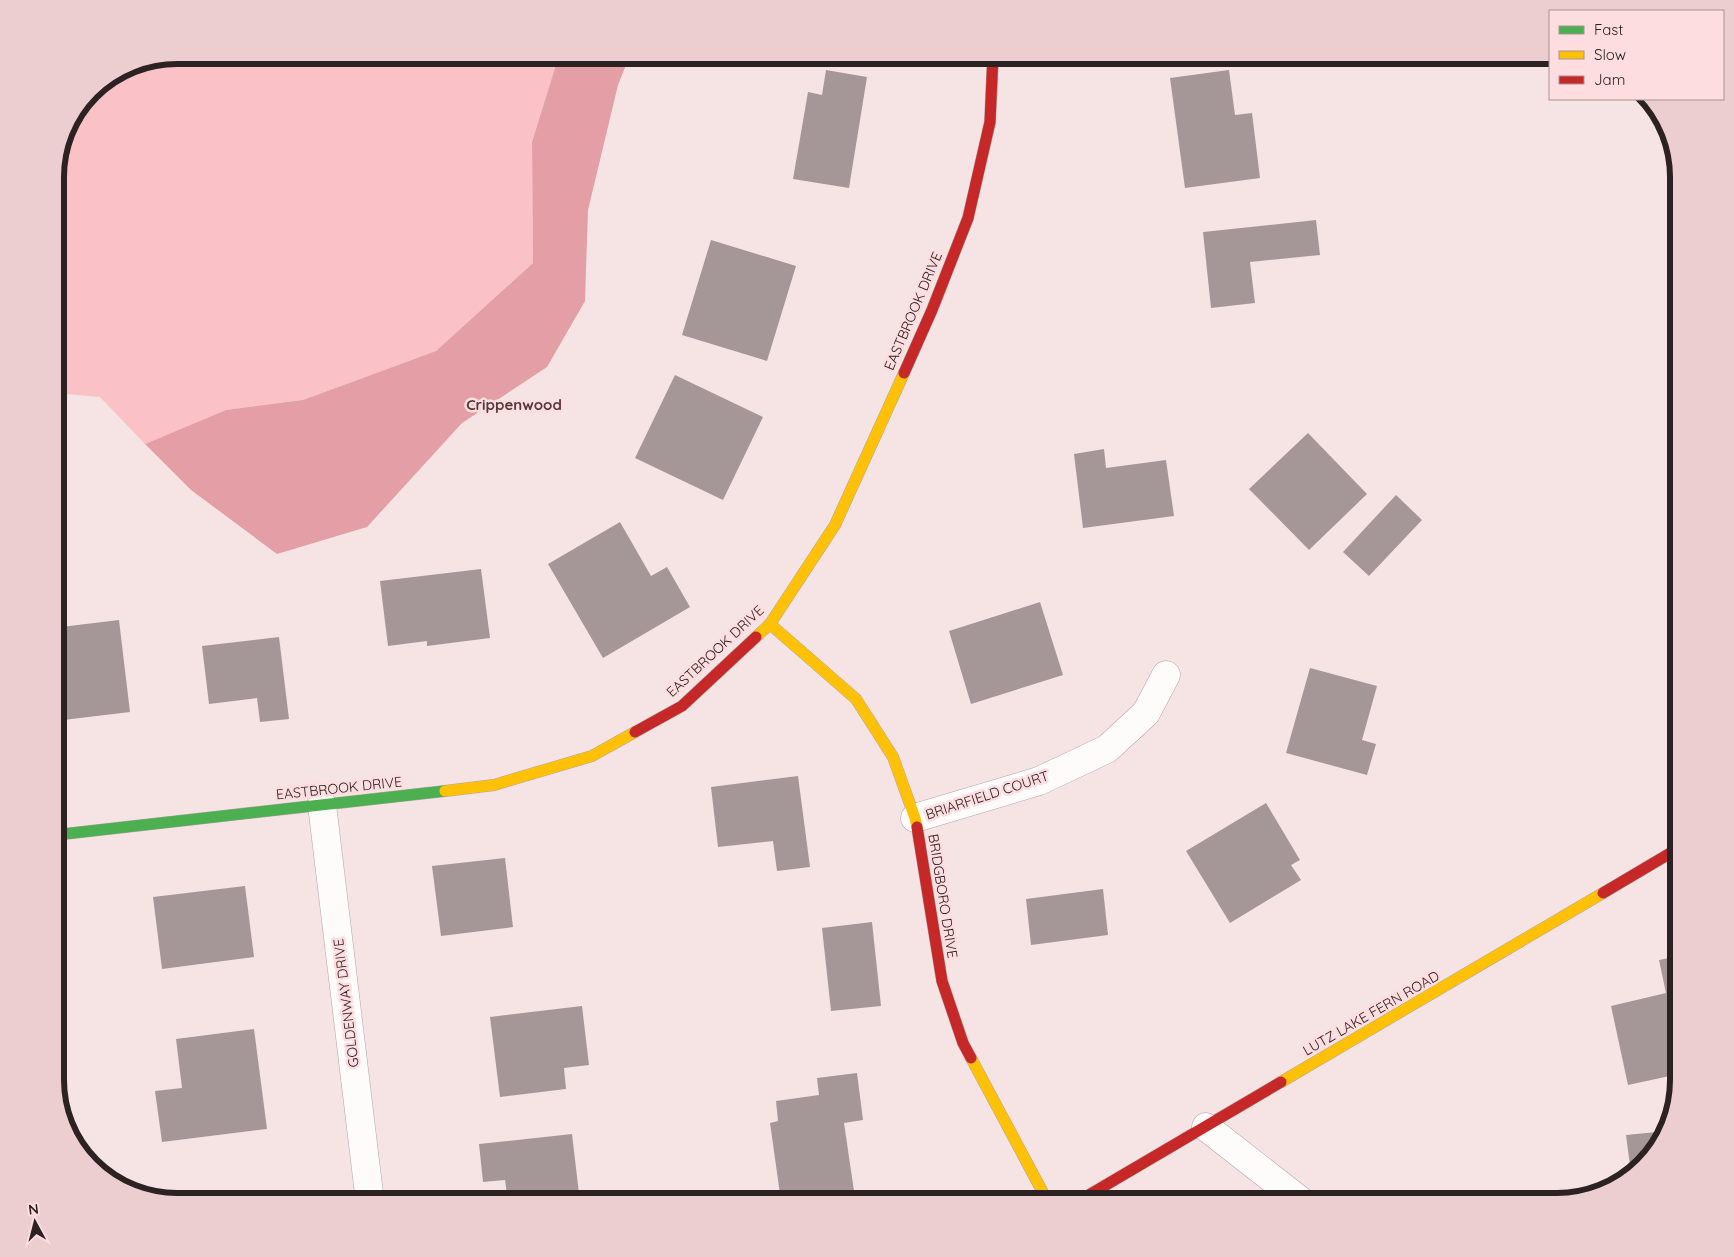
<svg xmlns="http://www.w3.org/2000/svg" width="1734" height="1257" viewBox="0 0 1734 1257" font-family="Quicksand,sans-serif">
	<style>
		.green { fill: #fac1c6 }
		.water { fill: #e49ea5 }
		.building { fill: #a59798 }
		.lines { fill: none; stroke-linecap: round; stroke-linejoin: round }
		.street-casing { stroke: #b2a5a6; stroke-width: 29 }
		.fast-casing { stroke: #b2a5a6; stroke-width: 12 }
		.slow-casing { stroke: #b2a5a6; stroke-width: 12 }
		.jam-casing { stroke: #b2a5a6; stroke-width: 12 }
		.street { stroke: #fefbfb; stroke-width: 28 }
		.fast { stroke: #4caf50; stroke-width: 11 }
		.slow { stroke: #ffc107; stroke-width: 11 }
		.jam { stroke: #c62828; stroke-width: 11 }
		.labels { text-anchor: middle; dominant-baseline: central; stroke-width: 5; stroke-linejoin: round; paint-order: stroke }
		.street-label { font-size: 14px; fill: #2d2222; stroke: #fddddf }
		.neighbourhood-label { font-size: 15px; font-weight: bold; fill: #543c3d; stroke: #fddddf }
		.rim { fill: none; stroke: #2d2222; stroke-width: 6 }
	</style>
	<rect width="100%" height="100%" fill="#f6e4e5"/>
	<!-- green -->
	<path class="green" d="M177,55H559L532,142L533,263L436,351L303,400L226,410L145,444L100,397L55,393V168L67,123L96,85L130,64Z"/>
	<!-- water -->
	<path class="water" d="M559,55H630L618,85L588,210L585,301L547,367L462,423L367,527L277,554L191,490L145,444L226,410L303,400L436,351L533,263L532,142Z"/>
	<!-- building -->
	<g class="building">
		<path d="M826,70L867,77L849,188L793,179L808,92L822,95Z"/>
		<path d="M1229,70L1235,115L1252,113L1260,178L1185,188L1170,78Z"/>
		<path d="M1316,220L1320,255L1250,262L1255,303L1211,308L1203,232Z"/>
		<path d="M711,240L796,266L767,361L682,335Z"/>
		<path d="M675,375L763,417L723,500L635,458Z"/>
		<path d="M1308,433L1367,494L1309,550L1249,489Z"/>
		<path d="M1104,449L1106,468L1166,460L1174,516L1083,528L1074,454Z"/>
		<path d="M1396,495L1422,520L1369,576L1343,552Z"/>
		<path d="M620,522L651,576L667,567L690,607L603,658L548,564Z"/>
		<path d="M481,569L490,638L427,646V641L388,646L380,581Z"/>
		<path d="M55,598H58L61,627L119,620L130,712L55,721Z"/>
		<path d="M1040,602L1063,675L971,704L949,631Z"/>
		<path d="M279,637L289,719L260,722L257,698L209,704L202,646Z"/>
		<path d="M1310,668L1377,686L1362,740L1376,744L1367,775L1286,753Z"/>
		<path d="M798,776L810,867L777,871L773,841L718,847L711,787Z"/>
		<path d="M1266,803L1300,860L1291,865L1301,880L1230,923L1186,851Z"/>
		<path d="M505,858L513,927L441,936L432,866Z"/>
		<path d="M245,886L254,957L162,969L153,897Z"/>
		<path d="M1103,889L1108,935L1031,945L1026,899Z"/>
		<path d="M872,922L881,1006L831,1011L822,928Z"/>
		<path d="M1679,956V1074L1628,1085L1611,1006L1666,993L1659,960Z"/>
		<path d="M582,1006L589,1065L564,1068L566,1089L500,1097L490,1017Z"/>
		<path d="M254,1029L267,1129L162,1142L155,1091L182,1088L176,1039Z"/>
		<path d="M857,1073L863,1120L844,1123L854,1191L781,1201L770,1123L778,1121L776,1101L819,1095L817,1078Z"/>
		<path d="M1667,1131L1654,1154L1631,1173L1626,1135Z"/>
		<path d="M572,1134L580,1202H508L505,1180L483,1182L479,1144Z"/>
		<path d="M268,1198V1202H250L249,1201Z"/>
	</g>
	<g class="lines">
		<!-- street casing -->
		<g class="street-casing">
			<g id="street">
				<path d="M322,805L370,1202"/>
				<path d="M915,818L1039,781L1107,749L1146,713L1166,675"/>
				<path d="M1206,1127L1302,1202"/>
			</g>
		</g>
		<!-- fast casing -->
		<g class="fast-casing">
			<path id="fast" d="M55,835L445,791"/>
		</g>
		<!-- slow casing -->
		<g class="slow-casing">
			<g id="slow">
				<path d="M770,624L856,699L893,757L915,818L917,827"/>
				<path d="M756,637L770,624L835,525L904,373"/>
				<path d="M445,791L494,785L592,756L635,732"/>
				<path d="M971,1058L1048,1202"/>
				<path d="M1281,1082L1603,893"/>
			</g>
		</g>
		<!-- jam casing -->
		<g class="jam-casing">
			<g id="jam">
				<path d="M904,373L932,310L968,218L990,122L993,55"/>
				<path d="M635,732L682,706L756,637"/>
				<path d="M917,827L942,981L963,1043L971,1058"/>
				<path d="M1603,893L1679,848"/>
				<path d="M1077,1202L1281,1082"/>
			</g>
		</g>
		<!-- street -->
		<use href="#street" class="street"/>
		<!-- fast -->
		<use href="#fast" class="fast"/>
		<!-- slow -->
		<use href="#slow" class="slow"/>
		<!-- jam -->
		<use href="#jam" class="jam"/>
	</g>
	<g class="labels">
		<!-- street labels -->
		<g class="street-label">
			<text transform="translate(913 311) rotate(-67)">EASTBROOK DRIVE</text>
			<text transform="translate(715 651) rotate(-43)">EASTBROOK DRIVE</text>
			<text transform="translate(339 788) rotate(-6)">EASTBROOK DRIVE</text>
			<text transform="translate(987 795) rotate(-18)">BRIARFIELD COURT</text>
			<text transform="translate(943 896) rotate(81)">BRIDGBORO DRIVE</text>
			<text transform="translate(346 1003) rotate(-97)">GOLDENWAY DRIVE</text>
			<text transform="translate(1371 1013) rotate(-30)">LUTZ LAKE FERN ROAD</text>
		</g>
		<!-- neighbourhood labels -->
		<g class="neighbourhood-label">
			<text x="514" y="404">Crippenwood</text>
		</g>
	</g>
	<!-- crop -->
	<path d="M0 0H1734V1257H0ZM177 64H1557A113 113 0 0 1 1670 177V1080A113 113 0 0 1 1557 1193H177A113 113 0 0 1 64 1080V177A113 113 0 0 1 177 64Z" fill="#ecced0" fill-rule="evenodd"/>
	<path class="rim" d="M177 64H1557A113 113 0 0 1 1670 177V1080A113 113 0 0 1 1557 1193H177A113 113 0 0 1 64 1080V177A113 113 0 0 1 177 64Z"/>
	<!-- legend -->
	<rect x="1549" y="10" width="175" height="90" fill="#fddddf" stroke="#aa9293"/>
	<rect x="1559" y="26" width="25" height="8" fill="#4caf50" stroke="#aa9293"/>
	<text x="1594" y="35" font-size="15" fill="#2d2222">Fast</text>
	<rect x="1559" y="51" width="25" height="8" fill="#ffc107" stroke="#aa9293"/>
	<text x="1594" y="60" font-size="15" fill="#2d2222">Slow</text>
	<rect x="1559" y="76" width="25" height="8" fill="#c62828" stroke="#aa9293"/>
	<text x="1594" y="85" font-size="15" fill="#2d2222">Jam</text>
	<!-- north arrow -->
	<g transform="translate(35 1222) rotate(353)" stroke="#fddddf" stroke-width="4" paint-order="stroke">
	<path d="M0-4L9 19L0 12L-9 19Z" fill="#2d2222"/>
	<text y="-8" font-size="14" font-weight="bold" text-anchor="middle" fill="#2d2222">N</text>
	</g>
</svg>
